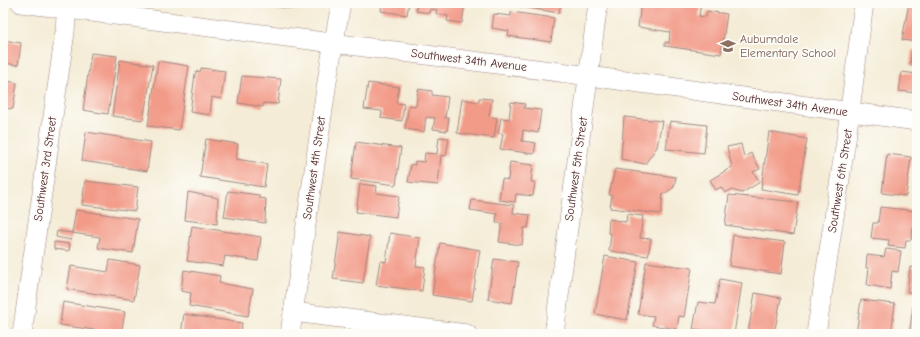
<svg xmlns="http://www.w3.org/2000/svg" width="920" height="337" viewBox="0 0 920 337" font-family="'Comic Neue',sans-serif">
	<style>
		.building { fill: #f39b89 }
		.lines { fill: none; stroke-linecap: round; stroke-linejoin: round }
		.street-casing { stroke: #9f8680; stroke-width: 20 }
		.street { stroke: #fff; stroke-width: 19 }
		.labels { text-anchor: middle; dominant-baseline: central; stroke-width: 3.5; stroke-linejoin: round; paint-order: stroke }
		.education-label { font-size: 12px; fill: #785e54; stroke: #fdfcf7; text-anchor: start }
		.street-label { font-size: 12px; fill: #4a1f2b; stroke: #fdfcf7 }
	</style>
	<rect width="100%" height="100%" fill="#fdfcf7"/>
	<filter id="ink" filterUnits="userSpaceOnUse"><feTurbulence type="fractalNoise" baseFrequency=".025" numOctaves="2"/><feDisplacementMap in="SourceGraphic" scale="8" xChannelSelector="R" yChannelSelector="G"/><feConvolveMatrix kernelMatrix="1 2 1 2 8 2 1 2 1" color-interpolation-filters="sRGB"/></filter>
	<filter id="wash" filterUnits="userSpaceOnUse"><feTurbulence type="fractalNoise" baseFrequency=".012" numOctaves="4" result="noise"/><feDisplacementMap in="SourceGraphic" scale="16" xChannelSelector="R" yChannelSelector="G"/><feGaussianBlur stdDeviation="0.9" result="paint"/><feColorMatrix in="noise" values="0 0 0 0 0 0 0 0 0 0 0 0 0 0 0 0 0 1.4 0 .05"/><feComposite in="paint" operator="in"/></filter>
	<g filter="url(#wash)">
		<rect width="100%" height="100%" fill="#f4ecd6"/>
		<g id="blocks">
			<!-- building -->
			<g class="building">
				<path d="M271,3H295L294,9L271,6Z"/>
				<path d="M382,3H409L407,15L381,11Z"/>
				<path d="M417,3H465L462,23L447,21L448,16L436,14L437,10L430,9L429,13L416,11Z"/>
				<path d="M498,3H561L559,13Z"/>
				<path d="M641,3H701L699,16L706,17L707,11L727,14L721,54L665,46V42L669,43L670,32L638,27Z"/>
				<path d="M909,3H917V42L902,40Z"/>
				<path d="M511,12L554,18L551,42L508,36L509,31L492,28L494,14L511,16Z"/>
				<path d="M3,40L21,43L18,65L3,63Z"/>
				<path d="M912,50L917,51V66L910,65Z"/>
				<path d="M91,53L117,56L108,114L83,110Z"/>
				<path d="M120,60L153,65L143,120L112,116Z"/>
				<path d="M158,61L189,66L179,130L148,126Z"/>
				<path d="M201,68L225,71L221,99L212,97L210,115L190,112L195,74L197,71L200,72Z"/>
				<path d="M902,72L917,74V93L899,91Z"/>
				<path d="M242,76L281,79L278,104L263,103V107L238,103Z"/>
				<path d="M3,80L17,83L13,109L3,108Z"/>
				<path d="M368,83L399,87L396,103L404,104L402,121L381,118L382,111L364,109Z"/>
				<path d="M418,89L432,91V95L448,97L445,118H449L447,131L433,129L435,118L426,117L424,132L405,129L409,105L416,106Z"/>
				<path d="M479,98L492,99L489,116L497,118L494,138L457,133L462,99L479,102Z"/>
				<path d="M511,102L525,104L524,108L541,110L538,133L523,130L522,141L536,143L534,154L500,149L503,134L498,133L501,118L509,119Z"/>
				<path d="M624,117L662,121L657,147L645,164L621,159Z"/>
				<path d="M670,121L707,125L704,153L666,149Z"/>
				<path d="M3,128H7L4,146L3,145Z"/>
				<path d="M86,132L151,142L147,171L82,161Z"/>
				<path d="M769,132L807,139L798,195L761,189Z"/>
				<path d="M439,137L449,138L446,156L441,155L438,185L408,182L411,164L415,165V161L424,162L425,153L437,154Z"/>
				<path d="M206,139L238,144L236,159L267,164L264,187L200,177Z"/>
				<path d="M356,142L401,148L396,185L351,179Z"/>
				<path d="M741,144L744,157L751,153L760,169L753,172L760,182L742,193L731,190L725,193L721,187L716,190L710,180L732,167L727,147Z"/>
				<path d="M887,154L911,157L906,196L882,193Z"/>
				<path d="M510,162L533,165L531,182H535L533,196L516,194L515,202L499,200L502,179L508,180Z"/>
				<path d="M615,169L676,177L674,187L666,193H663L661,214L610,208L612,195H609Z"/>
				<path d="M85,181L138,187L135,211L82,205Z"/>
				<path d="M360,184L377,186L376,193L399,196L396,217L356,212Z"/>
				<path d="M228,191L259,195V198L266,199L265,223L224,217Z"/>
				<path d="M188,192L218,198L217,224L185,220Z"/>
				<path d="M729,195L798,202L793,235L725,225Z"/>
				<path d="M472,200L514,205L513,213L530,215L528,228H524L522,245L499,242L502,223H496L497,214L470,210Z"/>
				<path d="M880,207L917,211V228H913L911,240H906L905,248L888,246L889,240L871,238L873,223H878Z"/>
				<path d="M76,210L138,219L133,253L98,248L100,237L72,233Z"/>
				<path d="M627,214L643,216L640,238L651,239L648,256L609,251L611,234L608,233L609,219L626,222Z"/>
				<path d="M192,226L261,237L258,261L225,256L223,266L187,261Z"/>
				<path d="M57,231L72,233L71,240L56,237Z"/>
				<path d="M340,232L370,237L363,283L333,279Z"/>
				<path d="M390,233L420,238L416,266L425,267L422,291L376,285L380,261L386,262Z"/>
				<path d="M733,235L785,242L781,274L729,266Z"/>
				<path d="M54,242L70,244L69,251L54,249Z"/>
				<path d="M440,243L480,250L472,301L432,295Z"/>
				<path d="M886,249L901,251L898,272L892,271L890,289L867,285L869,268H866L867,255L884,257Z"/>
				<path d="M605,256L638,262L627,320L595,314Z"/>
				<path d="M494,259L518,262L512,303L488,299Z"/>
				<path d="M110,260L140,265L134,300L67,289L71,266L108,272Z"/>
				<path d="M646,262L692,268L684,317L679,316L677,329L652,325L654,316L638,314Z"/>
				<path d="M910,267L917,268V293L907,292Z"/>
				<path d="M184,270L220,276L219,283L253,289L248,316L189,306L191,293L181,291Z"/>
				<path d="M720,279L742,283L734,334L693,329L698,302L715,304Z"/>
				<path d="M755,293L781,298L774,334L748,333Z"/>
				<path d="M861,300L895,304L891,334H856Z"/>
				<path d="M63,302L125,312L121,334L60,325Z"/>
				<path d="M913,307L917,308V334H909Z"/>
				<path d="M184,314L242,323L241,334H181Z"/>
			</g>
		</g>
	</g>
	<g filter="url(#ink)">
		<use href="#blocks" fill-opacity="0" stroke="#9f8680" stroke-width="1"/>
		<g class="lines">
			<!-- street casing -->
			<g class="street-casing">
				<g id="street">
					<path d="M21,3L567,73L917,121"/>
					<path d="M293,312L467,334"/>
					<path d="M22,334L65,32L67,3"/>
					<path d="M290,334L328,75L341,3"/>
					<path d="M554,334L598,3"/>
					<path d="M816,334L846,140L864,3"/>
				</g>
			</g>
			<!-- street -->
			<use href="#street" class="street"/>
		</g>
	</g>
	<!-- icons -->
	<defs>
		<g id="school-bare" transform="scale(1.2)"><path d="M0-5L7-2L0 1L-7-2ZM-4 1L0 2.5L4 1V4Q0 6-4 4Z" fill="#8d6e63" stroke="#fdfcf7" stroke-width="2.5" paint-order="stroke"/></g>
	</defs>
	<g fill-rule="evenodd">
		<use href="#school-bare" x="728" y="46"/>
	</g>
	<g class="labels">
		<!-- education labels -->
		<g class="education-label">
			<text x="740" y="39">Auburndale<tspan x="740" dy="14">Elementary School</tspan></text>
		</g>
		<!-- street labels -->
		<g class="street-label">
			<text transform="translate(469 60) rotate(7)">Southwest 34th Avenue</text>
			<text transform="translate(790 104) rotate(8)">Southwest 34th Avenue</text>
			<text transform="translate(314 168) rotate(-82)">Southwest 4th Street</text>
			<text transform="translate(45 169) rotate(-82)">Southwest 3rd Street</text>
			<text transform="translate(576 169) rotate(-82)">Southwest 5th Street</text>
			<text transform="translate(840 181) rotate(-81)">Southwest 6th Street</text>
		</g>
	</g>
	<!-- margin -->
	<rect width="920" height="337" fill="none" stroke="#fdfcf7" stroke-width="16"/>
</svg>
